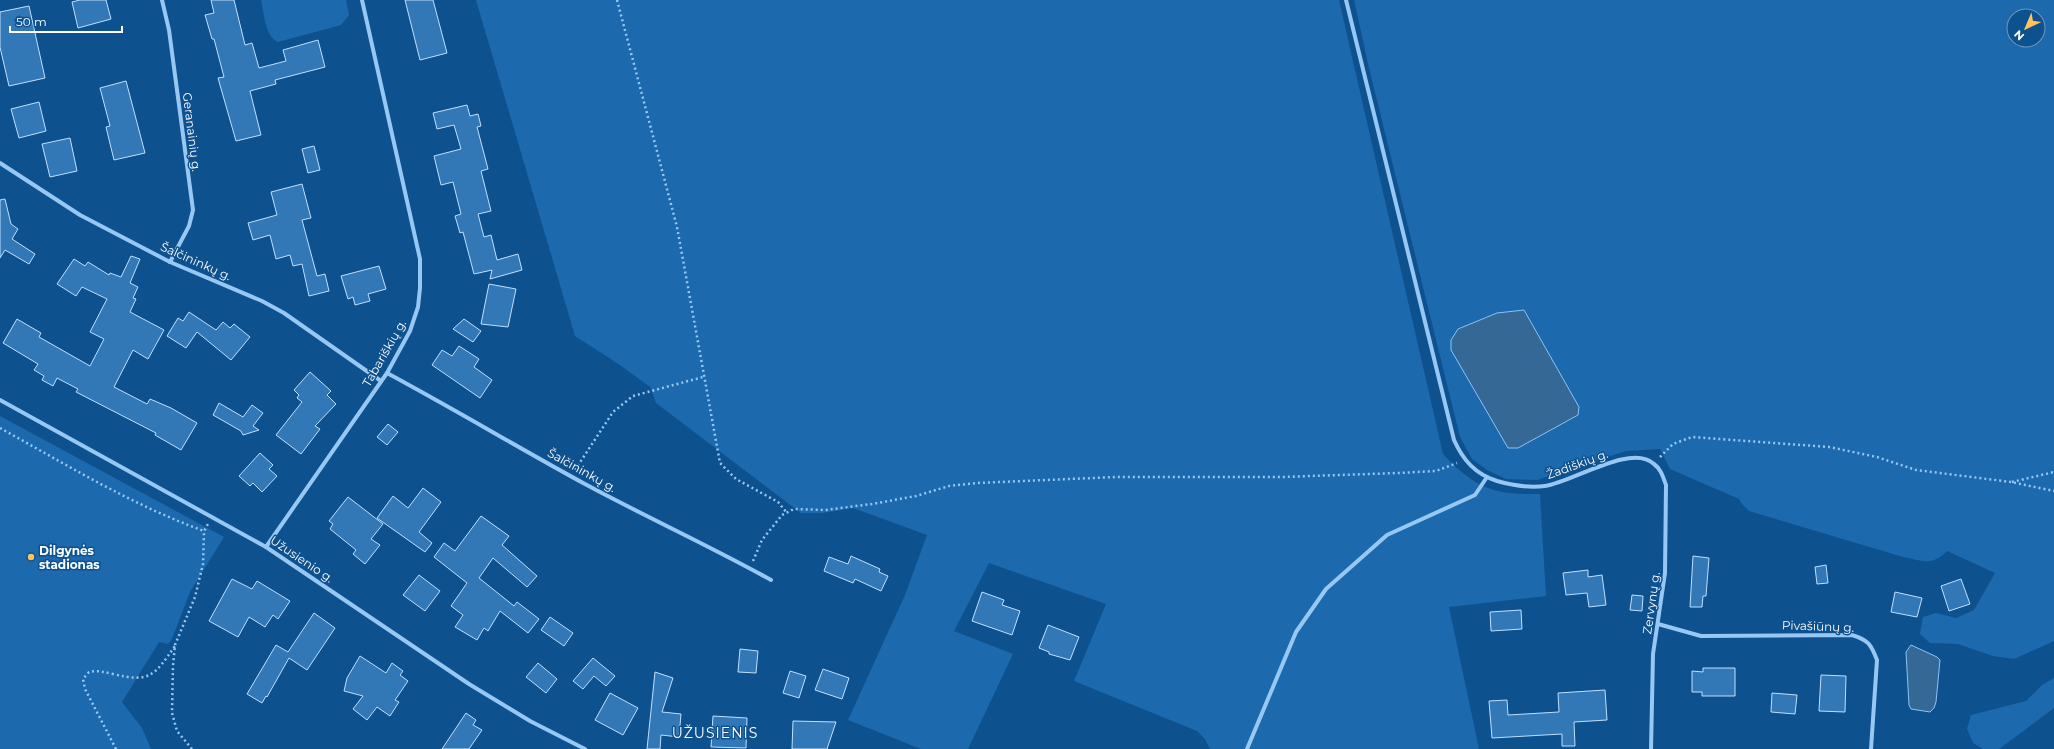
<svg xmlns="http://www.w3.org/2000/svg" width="2054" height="749" viewBox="0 0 2054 749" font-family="Montserrat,sans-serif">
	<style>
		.green { fill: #1c69ad; fill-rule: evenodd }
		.water { fill: #366896; stroke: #88c5f8 }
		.building { fill: #3278b7; stroke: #bfe0fe }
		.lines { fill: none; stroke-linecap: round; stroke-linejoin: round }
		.path { stroke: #97c8f4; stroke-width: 2.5; stroke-dasharray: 2 3; stroke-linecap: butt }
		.street { stroke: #97c8f4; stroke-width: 4 }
		.poi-dot { fill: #ffc35a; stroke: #0e518f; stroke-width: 1.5 }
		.labels { text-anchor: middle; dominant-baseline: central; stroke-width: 3; stroke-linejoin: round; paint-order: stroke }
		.street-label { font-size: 12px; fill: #fff; stroke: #0e518f }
		.poi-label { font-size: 12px; font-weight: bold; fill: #fff; stroke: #0e518f; text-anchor: start }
		.quarter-label { font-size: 14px; letter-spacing: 1px; fill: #fff; stroke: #0e518f }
	</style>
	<rect width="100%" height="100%" fill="#0e518f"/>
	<!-- green -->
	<g class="green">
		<path d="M261,0H346L349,15L341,25L278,42C265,37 264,12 261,0Z"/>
		<path d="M476,0H1339L1443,454C1475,488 1493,495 1540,494L1546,596L1449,607L1479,749H1210L1205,739L1197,731L1074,681L1106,604L989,563L954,631L1013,654L968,749H921L848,720L905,595L927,535L853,508L822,513H801L656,403L650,387L620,365L575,336Z"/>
		<path d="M1354,0H2054V641L2014,659L1993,656L1958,644L1930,643L1920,634L1923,617L1936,613L1956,618L1974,610L1995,573L1947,551C1932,567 1921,560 1903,557L1749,511L1742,504L1739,499L1670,469L1660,449L1626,451L1537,480L1506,479L1487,470L1472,459L1460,437L1369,68ZM2014,16H2038V40H2014ZM1524,310L1579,407L1578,415L1518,448L1458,329L1497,313Z"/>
		<path d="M0,416L224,537L190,592L172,639L168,644L159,642L122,702L142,728L151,749H0Z"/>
		<path d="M2054,678V708L1999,749H1983L1973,743L1967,729L1971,715L2026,701L2042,685Z"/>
	</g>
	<!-- water -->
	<g class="water">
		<path d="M1524,310L1579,407L1578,415L1518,448H1508L1451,350V340L1458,329L1497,313Z"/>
		<path d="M1911,645L1937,657L1940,660L1936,702L1934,708L1930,712L1911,709L1909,705L1906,652Z"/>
	</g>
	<!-- building -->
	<g class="building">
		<path d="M80,0H106L111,19L78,28L72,2Z"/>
		<path d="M211,0H234L245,45L252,43L259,68L286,61L283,50L318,40L325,67L275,80L276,84L250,91L261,135L236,141L218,78L224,77L214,39H212L205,15L214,13Z"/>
		<path d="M405,0H433L447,53L420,60Z"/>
		<path d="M29,6L45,78L9,86L0,47V12Z"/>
		<path d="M126,81L145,153L114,160L106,127L110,126L100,88Z"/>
		<path d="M39,102L46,131L19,138L11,109Z"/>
		<path d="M467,105L470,116L478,114L481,126L477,127L488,169L481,171L491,211L478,214L484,237L491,235L497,260L518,254L522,270L490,279L492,270L474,274L463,232L460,233L455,216L461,214L453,182L441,185L434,156L461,149L454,125L437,129L433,113Z"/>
		<path d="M70,138L77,171L50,177L42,144Z"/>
		<path d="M314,146L320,170L308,173L302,149Z"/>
		<path d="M302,184L311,218L302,220L317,276L325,274L329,291L309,296L302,264L293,266L290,255L276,259L270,235L253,240L248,223L277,215L271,192Z"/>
		<path d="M5,199L11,224L18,229L12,239L35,254L29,264L5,250L0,258V200Z"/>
		<path d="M131,256L140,259L130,283L138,287L133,298L136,299L130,312L164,330L148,359L133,350L114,387L147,404L150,399L171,408L197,423L181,450L155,435L156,433L76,392L78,389L57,378L53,386L42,380L44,376L34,370L38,364L3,343L17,319L41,333L39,337L90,366L104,339L90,332L107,299L82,287L76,296L57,284L74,259L85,266L88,262L109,275L110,273L121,277Z"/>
		<path d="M379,266L386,289L368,294L370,301L355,305L353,297L348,299L341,276Z"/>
		<path d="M489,284L516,289L508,327L481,324Z"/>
		<path d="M189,312L216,330L223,322L230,328L234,324L250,337L231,360L197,332L186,348L167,336L178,318L183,321Z"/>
		<path d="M464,319L481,331L473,342L453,329Z"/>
		<path d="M459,346L479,359L474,367L492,380L480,398L432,365L442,350L452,356Z"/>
		<path d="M310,372L331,391L327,395L336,404L315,426L320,429L301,454L276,435L302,402L297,398L299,395L294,390Z"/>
		<path d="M219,403L243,417L252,405L263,413L253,426L259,430L243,435L241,431L213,415Z"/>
		<path d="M388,424L398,432L387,445L377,437Z"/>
		<path d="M260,453L273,465L269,469L277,476L262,492L253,483L250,486L239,476Z"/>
		<path d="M423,488L441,502L419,532L432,543L425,552L377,518L393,496L408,508Z"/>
		<path d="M348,497L383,524L371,539L380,545L365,564L353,554L356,550L330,529L333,524L329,521Z"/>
		<path d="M481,516L509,536L502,545L537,576L527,587L493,558L479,578L514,606L517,602L539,619L528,633L500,611L488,631L484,628L477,640L455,627L463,615L451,606L467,583L434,557L444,543L455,551Z"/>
		<path d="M851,556L880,569L879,572L888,576L881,591L855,579L853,583L824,571L829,557L848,564Z"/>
		<path d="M1693,556L1709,558L1706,596H1703L1702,607H1690Z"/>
		<path d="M1826,565L1828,583L1817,584L1815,567Z"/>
		<path d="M1588,570V577L1602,575L1606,605L1589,607L1587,593L1566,595L1563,573Z"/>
		<path d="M419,575L440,591L425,611L403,595Z"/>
		<path d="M232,579L252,589L257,581L290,601L278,619L273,615L265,627L249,617L238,637L209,621Z"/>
		<path d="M1961,579L1970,604L1949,611L1941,586Z"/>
		<path d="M982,592L1004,600L1002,605L1020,611L1012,635L972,621Z"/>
		<path d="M1895,592L1922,598L1917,617L1891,612Z"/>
		<path d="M1632,595L1643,596L1642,611L1630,610Z"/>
		<path d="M1521,610L1522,629L1491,631L1490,612Z"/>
		<path d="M314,613L335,628L307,670L289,658L267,697L266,696L262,703L247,694L276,645L288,652Z"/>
		<path d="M550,617L573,633L564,646L541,630Z"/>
		<path d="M1048,625L1079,637L1070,660L1049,654V652L1039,648Z"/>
		<path d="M740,649L758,651L756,673L738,672Z"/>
		<path d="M360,656L386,673L392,663L403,671L400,675L408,681L395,700L399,702L390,716L377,707L367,720L353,709L363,696L344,691L347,678Z"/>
		<path d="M593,658L615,676L606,686L594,676L583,689L573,681Z"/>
		<path d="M538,663L557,679L546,693L526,677Z"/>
		<path d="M1703,668H1735V696H1702V692H1692V671L1703,672Z"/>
		<path d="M823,669L849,678L842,699L815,690Z"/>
		<path d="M790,671L806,676L799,698L783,693Z"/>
		<path d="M655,672L673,678L662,712L681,714L679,737L661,735L660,749H647Z"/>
		<path d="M1821,675L1846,676L1845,712L1819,711Z"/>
		<path d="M1605,690L1607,720L1574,722L1575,746H1562V734L1492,738L1489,701L1507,700L1508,715L1559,712L1558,693Z"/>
		<path d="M610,693L638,708L623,735L595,720Z"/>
		<path d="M1772,693L1797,695L1795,714L1771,712Z"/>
		<path d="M466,713L476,720L473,725L482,730L469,749H442Z"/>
		<path d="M713,716L747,718L746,748L711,747Z"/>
		<path d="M793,721L836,722L827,749H792Z"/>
	</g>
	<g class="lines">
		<!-- path -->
		<g class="path">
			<path d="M617,0L677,227L720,463L736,479L778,502L787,513"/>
			<path d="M0,428C67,465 132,505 204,531"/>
			<path d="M1660,457L1673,444L1692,437L1829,447L1877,457L1916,470L2011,482L2054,491"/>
			<path d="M575,470L613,412L633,396L703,377"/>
			<path d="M2012,482L2054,472"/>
			<path d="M753,561L762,540L782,515L794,509L825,510L872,504L916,496L949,486L977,483L1116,477H1282L1398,473L1436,471L1457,463"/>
			<path d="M116,749L85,689L83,679L89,672C97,670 104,672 113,674C150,683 154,676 175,646"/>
			<path d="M192,749L177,731L172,713L173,666L175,645L195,597L203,564L204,531L208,524"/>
		</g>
		<!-- street -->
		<g class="street">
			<path d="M162,0L169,30L193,210L189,226L170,262"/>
			<path d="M1346,0L1454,440C1463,460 1475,474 1497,481C1511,485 1529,488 1545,486C1573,482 1631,443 1654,464C1661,469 1663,477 1666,485L1665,573L1653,654L1651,749"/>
			<path d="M0,163L80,215L170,262L262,301L284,313L381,381"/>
			<path d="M387,373C454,409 519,448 585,484C646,517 710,546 771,580"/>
			<path d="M0,400L266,547L469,684L530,721L585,749"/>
			<path d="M266,547L387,373L410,331L418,307L420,288V259L362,0"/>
			<path d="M1658,624L1701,636L1852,635C1868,640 1871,644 1877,660L1871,749"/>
			<path d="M1247,749L1296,632L1326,589L1387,535L1475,495L1487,477"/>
		</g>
	</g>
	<!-- markers -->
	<circle class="poi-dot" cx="31" cy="557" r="4"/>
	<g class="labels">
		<!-- street labels -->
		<g class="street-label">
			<text transform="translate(192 132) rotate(83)">Geranainių g.</text>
			<text transform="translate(196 261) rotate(24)">Šalčininkų g.</text>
			<text transform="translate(384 353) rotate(-60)">Tabariškių g.</text>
			<text transform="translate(1577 464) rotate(-20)">Žadiškių g.</text>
			<text transform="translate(582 470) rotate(29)">Šalčininkų g.</text>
			<text transform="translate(302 559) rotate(34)">Užusienio g.</text>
			<text transform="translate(1651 603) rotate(-82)">Zervynų g.</text>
			<text transform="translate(1818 626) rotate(2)">Pivašiūnų g.</text>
		</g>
		<!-- poi labels -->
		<g class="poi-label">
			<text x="39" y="550">Dilgynės<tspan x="39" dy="14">stadionas</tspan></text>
		</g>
		<!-- quarter labels -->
		<g class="quarter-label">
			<text x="715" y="733">UŽUSIENIS</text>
		</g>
	</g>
	<!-- north arrow -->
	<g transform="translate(2026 28) rotate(224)"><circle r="19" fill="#0e518f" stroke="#6e97bc"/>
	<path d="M0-3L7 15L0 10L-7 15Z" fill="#ffc35a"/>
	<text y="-6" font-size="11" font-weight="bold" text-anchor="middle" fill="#ffffff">N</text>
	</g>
	<!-- scale -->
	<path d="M10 26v6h112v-6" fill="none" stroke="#ffffff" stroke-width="2"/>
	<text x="16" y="26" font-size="12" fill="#ffffff" stroke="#0e518f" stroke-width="3" paint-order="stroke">50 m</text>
</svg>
